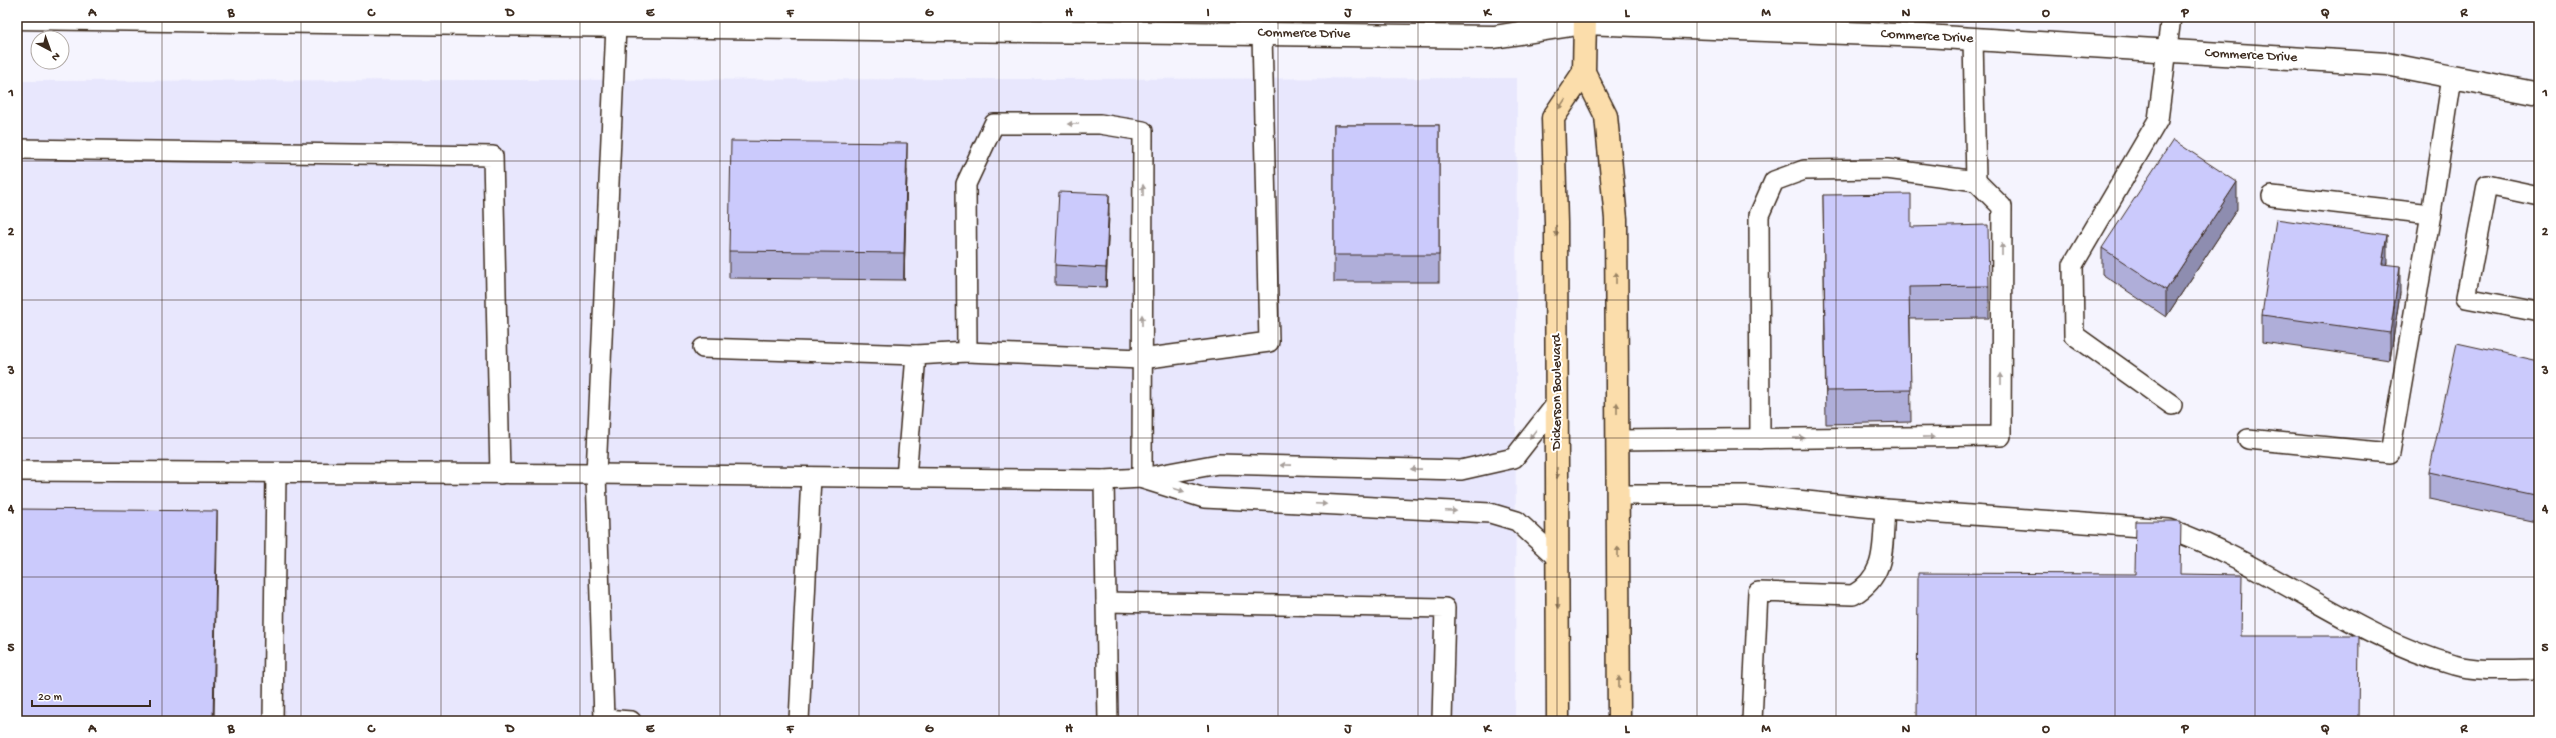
<svg xmlns="http://www.w3.org/2000/svg" width="2556" height="738" viewBox="0 0 2556 738" font-family="'Gochi Hand',sans-serif">
	<style>
		.built { fill: #e8e7fd }
		.lines { fill: none; stroke-linecap: round; stroke-linejoin: round }
		.service-casing { stroke: #3b2a1e; stroke-width: 22 }
		.minor-casing { stroke: #3b2a1e; stroke-width: 25 }
		.primary-casing { stroke: #3b2a1e; stroke-width: 25 }
		.service { stroke: #fff; stroke-width: 19 }
		.minor { stroke: #fff; stroke-width: 22 }
		.primary { stroke: #fbddab; stroke-width: 22 }
		.wall { fill: #afaed9; stroke: #3b2a1e }
		.shaded-wall { fill: #8e8db0; stroke: #3b2a1e }
		.building { fill: #cbcafc; stroke: #3b2a1e }
		.oneway { fill: #9b8464 }
		.oneway2 { fill: #a79f9a }
		.grid { fill: none; stroke: #3b2a1e; stroke-width: 1; stroke-opacity: 0.55 }
		.labels { text-anchor: middle; dominant-baseline: central; stroke-width: 4; stroke-linejoin: round; paint-order: stroke }
		.street-label { font-size: 14px; fill: #3b2a1e; stroke: #fff }
		.neatline { fill: none; stroke: #3b2a1e; stroke-width: 1.5 }
		.grid-label { font-size: 13px; text-anchor: middle; font-weight: bold; fill: #3b2a1e }
	</style>
	<rect width="100%" height="100%" fill="#f5f4fe"/>
	<filter id="ink" filterUnits="userSpaceOnUse"><feTurbulence type="fractalNoise" baseFrequency=".025" numOctaves="2"/><feDisplacementMap in="SourceGraphic" scale="8" xChannelSelector="R" yChannelSelector="G"/><feConvolveMatrix kernelMatrix="1 2 1 2 8 2 1 2 1" color-interpolation-filters="sRGB"/></filter>
	<g filter="url(#ink)">
		<!-- built -->
		<path class="built" d="M1517,78L1515,721H17V81Z"/>
		<g class="lines">
			<!-- service casing -->
			<g class="service-casing">
				<g id="service">
					<path d="M2171,17L2158,120L2073,265L2074,335L2172,405"/>
					<path d="M1132,32L1133,17"/>
					<path d="M1973,39L1976,181"/>
					<path d="M17,149L493,156L500,474"/>
					<path d="M2272,196L2431,214"/>
					<path d="M2539,196L2487,185L2466,298L2539,312"/>
					<path d="M703,348L916,355"/>
					<path d="M967,352L1141,359L1269,342L1262,34"/>
					<path d="M2248,439L2390,453L2431,214L2452,77"/>
					<path d="M1617,440L2001,436L2002,207L1976,181L1887,169L1804,170L1774,181L1759,215L1760,439"/>
					<path d="M17,471L596,474L1104,480L1142,478L1218,464L1461,470L1514,458L1557,403"/>
					<path d="M906,478L916,355L967,352L966,184L994,124H1100L1143,131L1142,478"/>
					<path d="M1143,479L1204,498L1490,513L1517,521L1557,558"/>
					<path d="M1104,480L1108,721"/>
					<path d="M1618,495H1747L1885,509L2169,529C2269,564 2351,636 2454,665C2476,672 2516,669 2539,669"/>
					<path d="M1106,602L1445,608L1442,721"/>
					<path d="M604,719L596,474L616,26"/>
					<path d="M273,721L276,473"/>
					<path d="M604,721V719L631,721"/>
					<path d="M799,721L811,477"/>
					<path d="M1752,721L1758,592L1853,595C1888,575 1882,544 1885,509"/>
				</g>
			</g>
			<!-- minor casing -->
			<g class="minor-casing">
				<path id="minor" d="M17,18L1494,37L1584,23L1925,36L2387,64L2539,94"/>
			</g>
			<!-- primary casing -->
			<g class="primary-casing">
				<g id="primary">
					<path d="M1585,17L1584,72L1606,116L1616,219L1619,721"/>
					<path d="M1558,721L1556,223L1553,118L1584,72"/>
				</g>
			</g>
			<!-- service -->
			<use href="#service" class="service"/>
			<!-- minor -->
			<use href="#minor" class="minor"/>
			<!-- primary -->
			<use href="#primary" class="primary"/>
		</g>
		<!-- wall -->
		<g class="wall">
			<rect x="1334" y="125" width="105" height="157"/>
			<path d="M907,170L904,280L729,278V251Z"/>
			<path d="M1823,195L1911,227L1989,286V318L1910,319L1911,422L1826,424Z"/>
			<path d="M2237,209L2166,317L2102,274V248Z"/>
			<path d="M1109,213L1106,287L1055,285V265Z"/>
			<path d="M2387,262L2386,264L2400,293L2390,360L2262,342V315Z"/>
			<path d="M2539,361V510L2536,522L2429,499V472Z"/>
		</g>
		<!-- shaded-wall -->
		<g class="shaded-wall">
			<path d="M907,143V170L904,280V253Z"/>
			<path d="M2237,182V209L2166,317V290Z"/>
			<path d="M1109,194V213L1106,287V268Z"/>
			<path d="M2387,235V262L2382,291V264Z"/>
			<path d="M2400,266V293L2390,360V333Z"/>
			<path d="M2539,483V510L2536,522V495Z"/>
			<path d="M217,511V543L214,721H213Z"/>
		</g>
		<!-- building -->
		<g class="building">
			<rect x="1334" y="125" width="105" height="130"/>
			<path d="M2173,140L2237,182L2166,290L2102,248Z"/>
			<path d="M731,141L907,143L904,253L729,251Z"/>
			<path d="M1059,192L1109,194L1106,268L1055,265Z"/>
			<path d="M1911,194V227L1988,225L1989,286L1909,287L1911,390L1826,391L1823,195Z"/>
			<path d="M2276,219L2387,235L2382,264L2400,266L2390,333L2262,315Z"/>
			<path d="M2457,343L2539,361V483L2536,495L2429,472Z"/>
			<path d="M17,509L217,511L213,721H17Z"/>
			<path d="M2136,521H2181L2180,574L2242,575L2241,636H2359L2358,721H1917L1918,573L2135,574Z"/>
		</g>
		<!-- one-way arrows -->
		<defs><path id="oneway-solid" d="M-6-.8H1V-3.2L6.5 0L1 3.2V.8H-6Z"/></defs>
		<g class="oneway">
			<use href="#oneway-solid" transform="translate(1562 104) rotate(124)"/>
			<use href="#oneway-solid" transform="translate(1556 231) rotate(90)"/>
			<use href="#oneway-solid" transform="translate(1616 278) rotate(-90)"/>
			<use href="#oneway-solid" transform="translate(1617 408) rotate(-90)"/>
			<use href="#oneway-solid" transform="translate(1557 473) rotate(90)"/>
			<use href="#oneway-solid" transform="translate(1618 552) rotate(-90)"/>
			<use href="#oneway-solid" transform="translate(1558 603) rotate(90)"/>
			<use href="#oneway-solid" transform="translate(1619 682) rotate(-90)"/>
		</g>
		<g class="oneway2">
			<use href="#oneway-solid" transform="translate(1073 124) rotate(180)"/>
			<use href="#oneway-solid" transform="translate(1143 190) rotate(-90)"/>
			<use href="#oneway-solid" transform="translate(2002 249) rotate(-90)"/>
			<use href="#oneway-solid" transform="translate(1142 320) rotate(-90)"/>
			<use href="#oneway-solid" transform="translate(2001 379) rotate(-90)"/>
			<use href="#oneway-solid" transform="translate(1533 434) rotate(128)"/>
			<use href="#oneway-solid" transform="translate(1929 437) rotate(-1)"/>
			<use href="#oneway-solid" transform="translate(1799 438) rotate(-1)"/>
			<use href="#oneway-solid" transform="translate(1286 465) rotate(-179)"/>
			<use href="#oneway-solid" transform="translate(1416 469) rotate(-179)"/>
			<use href="#oneway-solid" transform="translate(1179 490) rotate(18)"/>
			<use href="#oneway-solid" transform="translate(1321 504) rotate(3)"/>
			<use href="#oneway-solid" transform="translate(1451 511) rotate(3)"/>
		</g>
	</g>
	<!-- grid -->
	<path class="grid" d="M162,17V721M301,17V721M441,17V721M580,17V721M720,17V721M859,17V721M999,17V721M1138,17V721M1278,17V721M1418,17V721M1557,17V721M1697,17V721M1836,17V721M1976,17V721M2115,17V721M2255,17V721M2394,17V721M17,161H2539M17,300H2539M17,438H2539M17,577H2539"/>
	<g class="labels">
		<!-- street labels -->
		<g class="street-label">
			<text transform="translate(1304 34) rotate(1)">Commerce Drive</text>
			<text transform="translate(1927 37) rotate(3)">Commerce Drive</text>
			<text transform="translate(2251 56) rotate(3)">Commerce Drive</text>
			<text transform="translate(1557 392) rotate(-90)">Dickerson Boulevard</text>
		</g>
	</g>
	<!-- margin -->
	<rect width="2556" height="738" fill="none" stroke="#fff" stroke-width="44"/>
	<!-- north arrow -->
	<g transform="translate(50 50) rotate(139)"><circle r="19" fill="#ffffff" stroke="#b1aaa5"/>
	<path d="M0-3L7 15L0 10L-7 15Z" fill="#3b2a1e"/>
	<text y="-6" font-size="11" font-weight="bold" text-anchor="middle" fill="#3b2a1e">N</text>
	</g>
	<!-- scale -->
	<path d="M32 700v6h118v-6" fill="none" stroke="#3b2a1e" stroke-width="2"/>
	<text x="38" y="700" font-size="12" fill="#3b2a1e" stroke="#ffffff" stroke-width="3" paint-order="stroke">20 m</text>
	<rect x="22" y="22" width="2512" height="694" class="neatline"/>
	<g class="grid-label">
		<text x="92" y="16">A</text>
		<text x="231" y="16">B</text>
		<text x="371" y="16">C</text>
		<text x="510" y="16">D</text>
		<text x="650" y="16">E</text>
		<text x="790" y="16">F</text>
		<text x="929" y="16">G</text>
		<text x="1069" y="16">H</text>
		<text x="1208" y="16">I</text>
		<text x="1348" y="16">J</text>
		<text x="1487" y="16">K</text>
		<text x="1627" y="16">L</text>
		<text x="1766" y="16">M</text>
		<text x="1906" y="16">N</text>
		<text x="2046" y="16">O</text>
		<text x="2185" y="16">P</text>
		<text x="2325" y="16">Q</text>
		<text x="2464" y="16">R</text>
		<text x="11" y="96">1</text>
		<text x="2545" y="96">1</text>
		<text x="11" y="235">2</text>
		<text x="2545" y="235">2</text>
		<text x="11" y="374">3</text>
		<text x="2545" y="374">3</text>
		<text x="11" y="512">4</text>
		<text x="2545" y="512">4</text>
		<text x="11" y="651">5</text>
		<text x="2545" y="651">5</text>
		<text x="92" y="732">A</text>
		<text x="231" y="732">B</text>
		<text x="371" y="732">C</text>
		<text x="510" y="732">D</text>
		<text x="650" y="732">E</text>
		<text x="790" y="732">F</text>
		<text x="929" y="732">G</text>
		<text x="1069" y="732">H</text>
		<text x="1208" y="732">I</text>
		<text x="1348" y="732">J</text>
		<text x="1487" y="732">K</text>
		<text x="1627" y="732">L</text>
		<text x="1766" y="732">M</text>
		<text x="1906" y="732">N</text>
		<text x="2046" y="732">O</text>
		<text x="2185" y="732">P</text>
		<text x="2325" y="732">Q</text>
		<text x="2464" y="732">R</text>
	</g>
</svg>
